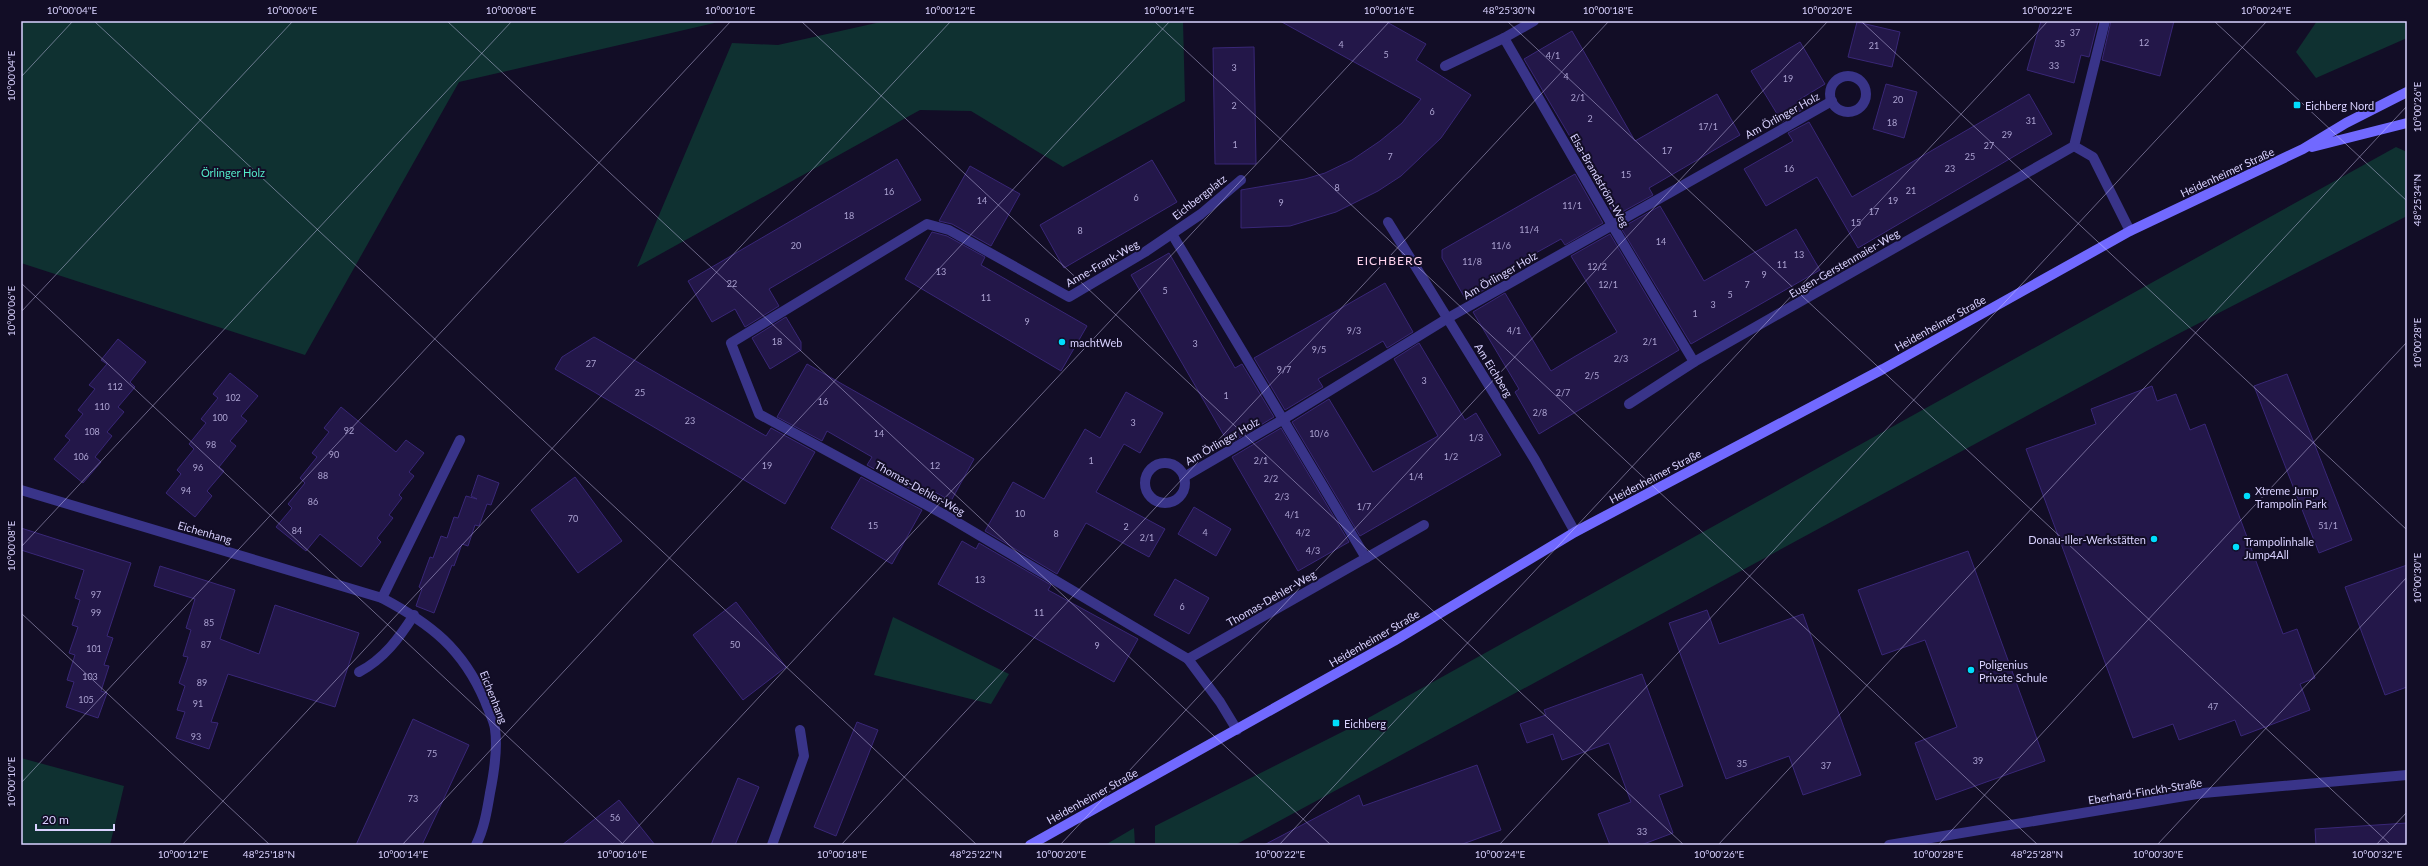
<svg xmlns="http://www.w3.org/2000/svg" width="2428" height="866" viewBox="0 0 2428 866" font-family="Lato,sans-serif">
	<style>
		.green { fill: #0f3131 }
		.building { fill: #231749; stroke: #392777 }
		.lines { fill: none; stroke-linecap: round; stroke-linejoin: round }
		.lane { stroke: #393489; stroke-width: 10 }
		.street { stroke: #393489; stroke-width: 10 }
		.secondary { stroke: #7169ff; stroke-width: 10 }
		.ticks { fill: none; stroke: #d9d2ff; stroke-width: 1; stroke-opacity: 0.45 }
		.poi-dot { fill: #00ddfd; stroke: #120d26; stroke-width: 1.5 }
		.labels { text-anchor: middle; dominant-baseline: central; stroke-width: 4; stroke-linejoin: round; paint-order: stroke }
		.number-label { font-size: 9px; fill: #aca3d2 }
		.poi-label { font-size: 11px; fill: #d9d2ff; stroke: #120d26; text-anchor: start }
		.street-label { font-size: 11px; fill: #d9d2ff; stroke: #120d26 }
		.park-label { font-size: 11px; fill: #53eac8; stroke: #120d26 }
		.neighbourhood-label { font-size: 12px; letter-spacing: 1px; fill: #ffd4ee; stroke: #120d26 }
		.neatline { fill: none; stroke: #d9d2ff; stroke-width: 1.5 }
		.ticks-label { font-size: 10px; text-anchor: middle; fill: #d9d2ff }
	</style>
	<rect width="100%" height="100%" fill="#120d26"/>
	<!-- green -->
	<g class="green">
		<path d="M21,21H723L459,82L305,355L21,263Z"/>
		<path d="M885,21H1183L1185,101L1063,167L971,111L920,110L637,267L732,43L778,45Z"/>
		<path d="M2317,21H2407V38L2316,78L2296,52Z"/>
		<path d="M2396,147L2407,152V216L2178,334L1235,845H1155V826L1352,727Z"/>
		<path d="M893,617L1009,674L991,704L874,675Z"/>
		<path d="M21,758L124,786L110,845H21Z"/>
		<path d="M1134,828L1135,845H1105Z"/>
	</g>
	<!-- building -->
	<g class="building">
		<path d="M1280,21H1385L1426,44L1416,60L1471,95L1441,138L1401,176L1378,191L1336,212L1290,226L1241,228V190L1305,179L1325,173L1352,160L1380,141L1402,123L1421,99Z"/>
		<path d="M2041,21H2098L2089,57L2081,55L2074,83L2027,70Z"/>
		<path d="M2111,21H2174L2160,76L2102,60Z"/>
		<path d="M1857,22L1900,32L1892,67L1848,57Z"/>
		<path d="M1572,31L1635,141L1717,94L1740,135L1649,188L1653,195L1615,216L1587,168L1588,167L1524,59Z"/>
		<path d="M1800,42L1825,84L1797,101L1802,110L1782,122L1751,71Z"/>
		<path d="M1254,47L1256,164H1215L1213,48Z"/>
		<path d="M1886,84L1917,92L1904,138L1873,129Z"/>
		<path d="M2029,94L2052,134L1858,248L1817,177L1766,206L1744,169L1793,141L1788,133L1809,122L1852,197Z"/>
		<path d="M897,159L921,200L769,289L779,306L745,327L735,309L712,322L688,281Z"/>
		<path d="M1152,160L1177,202L1064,268L1040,225Z"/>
		<path d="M970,166L1020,194L991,246L952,224L939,221Z"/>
		<path d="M1575,174L1603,223L1565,245L1561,239L1534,254L1495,276L1498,282L1466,300L1442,258V250Z"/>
		<path d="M1660,206L1704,281L1796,229L1820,270L1691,344L1621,228Z"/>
		<path d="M932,232L947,236L985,257L981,265L1087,326L1061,371L905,279Z"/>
		<path d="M1610,234L1679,350L1539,434L1515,392L1519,389L1473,312L1505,293L1551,371L1574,357L1617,332L1571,256Z"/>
		<path d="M1169,253L1235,368L1242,364L1274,417L1229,444L1131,275Z"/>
		<path d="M1385,283L1413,332L1387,348L1383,341L1318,379L1323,387L1285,410L1254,358Z"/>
		<path d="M786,317L801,342V350L770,369L752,338Z"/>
		<path d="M594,337L766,436L771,428L815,452L785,504L555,369L562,357Z"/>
		<path d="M118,339L146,362L130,382L135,387L118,407L124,412L107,432L112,436L95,457L101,462L83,483L54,459L70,440L65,436L83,414L78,410L95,389L89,385L107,364L101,360Z"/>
		<path d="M1419,343L1465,420L1476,413L1501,455L1360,536L1292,422L1329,399L1373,472L1438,436L1394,359Z"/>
		<path d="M807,364L974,459L951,501L933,491L929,499L867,465L872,457L827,431L822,441L777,417Z"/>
		<path d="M230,373L258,396L241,416L247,421L230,441L236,446L219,467L224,471L207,491L212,496L195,517L166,493L181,474L177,470L194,449L189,444L206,423L201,419L218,398L213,394Z"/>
		<path d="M2287,374L2352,540L2319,553L2254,386Z"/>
		<path d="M2152,386L2157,401L2176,394L2190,430L2205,424L2283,634L2297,629L2315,678L2300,684L2310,710L2241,736L2235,720L2179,740L2173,724L2133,738L2026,449L2096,424L2091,409Z"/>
		<path d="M1126,392L1163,413L1140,453L1124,444L1096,492L1165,529L1149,557L1086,523L1057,574L985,531L1013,482L1044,499L1085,429L1100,438Z"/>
		<path d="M341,407L396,452L406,440L424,453L409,472L414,476L399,495L402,498L389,515L393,518L377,538L381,542L361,567L320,534L306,551L276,527L292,508L288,504L305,483L300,478L317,457L312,453L329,432L324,428Z"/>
		<path d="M1281,428L1349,542L1298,571L1232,457Z"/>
		<path d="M478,475L499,483L491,505L487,504L479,526L475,525L468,546L462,544L454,566L452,565L434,613L416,606L422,589L419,587L430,557L433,558L441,536L447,538L454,517L458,518L466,496L477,499L471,496Z"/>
		<path d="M575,477L622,541L578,573L531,510Z"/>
		<path d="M861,477L922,510L892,564L831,528Z"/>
		<path d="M1194,507L1231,529L1216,556L1178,534Z"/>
		<path d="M21,528L131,563L107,636L113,638L104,665L109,666L101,691L107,693L98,718L66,707L74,682L67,680L75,655L69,653L78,627L72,625L80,600L75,598L84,570L21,550Z"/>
		<path d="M962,541L976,549L979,543L1051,585L1048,590L1138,639L1114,682L938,584Z"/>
		<path d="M1968,551L2045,761L1936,800L1915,743L1957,727L1925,640L1882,655L1858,590Z"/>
		<path d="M2407,565V687L2385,695L2345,587Z"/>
		<path d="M160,566L235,590L220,639L259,654L275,605L359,633L335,707L228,674L211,722L218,723L209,749L176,738L185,712L177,710L185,686L179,683L188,657L183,656L191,630L186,628L195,599L154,586Z"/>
		<path d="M1175,579L1209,598L1189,634L1154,615Z"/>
		<path d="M736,602L786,667L743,700L693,635Z"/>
		<path d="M1707,610L1719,644L1803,614L1861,775L1803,795L1789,756L1726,779L1669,623Z"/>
		<path d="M1642,674L1683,786L1659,795L1673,833L1641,845H1610L1598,814L1631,802L1609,743L1562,760L1553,734L1527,743L1520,724L1546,715L1544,710Z"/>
		<path d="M413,719L469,745L422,845H356Z"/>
		<path d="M857,722L878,730L836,836L814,827Z"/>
		<path d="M1477,765L1501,830L1460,845H1264L1359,795L1363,806Z"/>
		<path d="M738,778L759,787L735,845H711Z"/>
		<path d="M619,800L655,845H562Z"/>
		<path d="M2407,823V845H2316L2315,829Z"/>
	</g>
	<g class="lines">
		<!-- lane -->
		<path class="lane" d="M359,672C384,659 399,638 414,615"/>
		<!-- street -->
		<g class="street">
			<path d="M1504,38L1612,225L1694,362"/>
			<path d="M1445,66L1504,38L1534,21"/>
			<circle cx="1848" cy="94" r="18"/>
			<path d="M2074,146L2093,157L2130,231"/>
			<path d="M1388,222L1535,460L1575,532"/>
			<path d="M1172,234L1366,558L1188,659"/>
			<path d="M1629,404L1694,362L2074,146L2105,21"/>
			<circle cx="1165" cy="483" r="20"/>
			<path d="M1184,477L1282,420L1448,318L1832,101"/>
			<path d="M21,490L382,598C431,624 463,649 485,701C488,710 494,720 495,729C498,749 494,773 490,793C487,811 484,829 476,845"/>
			<path d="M1366,558L1424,525"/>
			<path d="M382,598L460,440"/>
			<path d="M1237,730L1220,702L1188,659L945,515L759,414L731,343L927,224L949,230L1069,297L1145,252L1201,214L1241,180"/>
			<path d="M772,845L804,756L800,730"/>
			<path d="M1889,845L2203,793L2407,775"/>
		</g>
		<!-- secondary -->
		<g class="secondary">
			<path d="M2312,147L2407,123"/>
			<path d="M1030,845L1394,641L1575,532L1883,369L2130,231L2303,149L2346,123L2407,92"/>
		</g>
	</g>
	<!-- ticks -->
	<path class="ticks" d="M94,21L977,845M447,21L1331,845M801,21L1684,845M1154,21L2038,845M1507,21L2391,845M1861,21L2407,530M2214,21L2407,201M21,77L73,21M21,283L624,845M21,312L293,21M21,547L512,21M21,613L270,845M21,783L731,21M182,845L951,21M402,845L1170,21M621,845L1390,21M841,845L1609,21M1060,845L1828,21M1279,845L2048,21M1499,845L2267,21M1718,845L2407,106M1938,845L2407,342M2157,845L2407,577M2376,845L2407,812"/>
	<!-- markers -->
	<g class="poi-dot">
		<rect x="2293" y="101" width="8" height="8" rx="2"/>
		<circle cx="1062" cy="342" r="4"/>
		<circle cx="2247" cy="496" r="4"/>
		<circle cx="2154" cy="539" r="4"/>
		<circle cx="2236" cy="547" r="4"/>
		<circle cx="1971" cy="670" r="4"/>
		<rect x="1332" y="719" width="8" height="8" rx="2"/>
	</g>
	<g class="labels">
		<!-- number labels -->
		<g class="number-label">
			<text x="2075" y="32">37</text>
			<text x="2144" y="42">12</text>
			<text x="2060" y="43">35</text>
			<text x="1341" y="44">4</text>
			<text x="1874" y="45">21</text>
			<text x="1386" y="54">5</text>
			<text x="1553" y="55">4/1</text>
			<text x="2054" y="65">33</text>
			<text x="1234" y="67">3</text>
			<text x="1566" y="76">4</text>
			<text x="1788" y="78">19</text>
			<text x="1578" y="97">2/1</text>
			<text x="1898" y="99">20</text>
			<text x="1234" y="105">2</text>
			<text x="1432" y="111">6</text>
			<text x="1590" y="118">2</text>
			<text x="2031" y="120">31</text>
			<text x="1892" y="122">18</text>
			<text x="1708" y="126">17/1</text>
			<text x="2007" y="134">29</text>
			<text x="1235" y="144">1</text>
			<text x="1989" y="145">27</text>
			<text x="1667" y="150">17</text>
			<text x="1390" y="156">7</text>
			<text x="1970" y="156">25</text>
			<text x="1789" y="168">16</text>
			<text x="1950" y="168">23</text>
			<text x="1626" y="174">15</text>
			<text x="1337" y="187">8</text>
			<text x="1911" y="190">21</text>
			<text x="889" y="191">16</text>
			<text x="1136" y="197">6</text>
			<text x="982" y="200">14</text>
			<text x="1893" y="200">19</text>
			<text x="1281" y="202">9</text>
			<text x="1572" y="205">11/1</text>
			<text x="1874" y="211">17</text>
			<text x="849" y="215">18</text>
			<text x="1856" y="222">15</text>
			<text x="1529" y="229">11/4</text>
			<text x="1080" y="230">8</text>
			<text x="1661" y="241">14</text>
			<text x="796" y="245">20</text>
			<text x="1501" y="245">11/6</text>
			<text x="1799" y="254">13</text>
			<text x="1472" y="261">11/8</text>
			<text x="1782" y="264">11</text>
			<text x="1597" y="266">12/2</text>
			<text x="941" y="271">13</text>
			<text x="1764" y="274">9</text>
			<text x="732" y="283">22</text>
			<text x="1608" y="284">12/1</text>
			<text x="1747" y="284">7</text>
			<text x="1165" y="290">5</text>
			<text x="1730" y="294">5</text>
			<text x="986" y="297">11</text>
			<text x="1713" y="304">3</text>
			<text x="1695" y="313">1</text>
			<text x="1027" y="321">9</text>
			<text x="1354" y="330">9/3</text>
			<text x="1514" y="330">4/1</text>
			<text x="777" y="341">18</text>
			<text x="1650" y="341">2/1</text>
			<text x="1195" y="343">3</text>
			<text x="1319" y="349">9/5</text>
			<text x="1621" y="358">2/3</text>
			<text x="591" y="363">27</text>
			<text x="1284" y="369">9/7</text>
			<text x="1592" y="375">2/5</text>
			<text x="1424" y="380">3</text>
			<text x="115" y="386">112</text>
			<text x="640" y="392">25</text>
			<text x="1563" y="392">2/7</text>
			<text x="1226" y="395">1</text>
			<text x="233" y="397">102</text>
			<text x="823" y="401">16</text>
			<text x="102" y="406">110</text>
			<text x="1540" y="412">2/8</text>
			<text x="220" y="417">100</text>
			<text x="690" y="420">23</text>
			<text x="1133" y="422">3</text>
			<text x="349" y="430">92</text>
			<text x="92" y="431">108</text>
			<text x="879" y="433">14</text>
			<text x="1319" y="433">10/6</text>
			<text x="1476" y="437">1/3</text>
			<text x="211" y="444">98</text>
			<text x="334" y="454">90</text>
			<text x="81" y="456">106</text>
			<text x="1451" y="456">1/2</text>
			<text x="1091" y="460">1</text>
			<text x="1261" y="460">2/1</text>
			<text x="767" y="465">19</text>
			<text x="935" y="465">12</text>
			<text x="198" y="467">96</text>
			<text x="323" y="475">88</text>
			<text x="1416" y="476">1/4</text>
			<text x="1271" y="478">2/2</text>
			<text x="186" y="490">94</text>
			<text x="1282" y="496">2/3</text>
			<text x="313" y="501">86</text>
			<text x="1364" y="506">1/7</text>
			<text x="1020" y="513">10</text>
			<text x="1292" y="514">4/1</text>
			<text x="573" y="518">70</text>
			<text x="873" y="525">15</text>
			<text x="2328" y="525">51/1</text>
			<text x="1126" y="526">2</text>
			<text x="297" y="530">84</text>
			<text x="1205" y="532">4</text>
			<text x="1303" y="532">4/2</text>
			<text x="1056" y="533">8</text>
			<text x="1147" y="537">2/1</text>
			<text x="1313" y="550">4/3</text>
			<text x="980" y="579">13</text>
			<text x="96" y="594">97</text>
			<text x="1182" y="606">6</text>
			<text x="96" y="612">99</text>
			<text x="1039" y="612">11</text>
			<text x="209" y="622">85</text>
			<text x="206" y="644">87</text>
			<text x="735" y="644">50</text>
			<text x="1097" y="645">9</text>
			<text x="94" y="648">101</text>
			<text x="90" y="676">103</text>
			<text x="202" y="682">89</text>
			<text x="86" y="699">105</text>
			<text x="198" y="703">91</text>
			<text x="2213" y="706">47</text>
			<text x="196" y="736">93</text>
			<text x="432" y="753">75</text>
			<text x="1978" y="760">39</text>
			<text x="1742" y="763">35</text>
			<text x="1826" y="765">37</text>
			<text x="413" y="798">73</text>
			<text x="615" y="817">56</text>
			<text x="1642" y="831">33</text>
		</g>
		<!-- poi labels -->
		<g class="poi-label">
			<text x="2305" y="105">Eichberg Nord</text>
			<text x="1070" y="342">machtWeb</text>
			<text x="2255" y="490">Xtreme Jump<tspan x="2255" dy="13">Trampolin Park</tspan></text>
			<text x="2146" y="539" text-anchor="end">Donau-Iller-Werkstätten</text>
			<text x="2244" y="541">Trampolinhalle<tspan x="2244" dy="13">Jump4All</tspan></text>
			<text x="1979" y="664">Poligenius<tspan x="1979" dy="13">Private Schule</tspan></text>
			<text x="1344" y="723">Eichberg</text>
		</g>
		<!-- street labels -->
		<g class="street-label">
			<text transform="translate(1782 115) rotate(-29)">Am Örlinger Holz</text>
			<text transform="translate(2227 172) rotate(-25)">Heidenheimer Straße</text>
			<text transform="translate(1600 180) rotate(60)">Elsa-Brandström-Weg</text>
			<text transform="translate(1199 197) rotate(-38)">Eichbergplatz</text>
			<text transform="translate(1102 263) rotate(-30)">Anne-Frank-Weg</text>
			<text transform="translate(1844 263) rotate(-30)">Eugen-Gerstenmaier-Weg</text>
			<text transform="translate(1500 275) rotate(-30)">Am Örlinger Holz</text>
			<text transform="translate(1940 323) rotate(-29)">Heidenheimer Straße</text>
			<text transform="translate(1494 370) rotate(58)">Am Eichberg</text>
			<text transform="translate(1222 441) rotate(-30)">Am Örlinger Holz</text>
			<text transform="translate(1655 476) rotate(-28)">Heidenheimer Straße</text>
			<text transform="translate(920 488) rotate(29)">Thomas-Dehler-Weg</text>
			<text transform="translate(205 532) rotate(16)">Eichenhang</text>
			<text transform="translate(1271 598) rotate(-30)">Thomas-Dehler-Weg</text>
			<text transform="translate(1374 638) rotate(-30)">Heidenheimer Straße</text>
			<text transform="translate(494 697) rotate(68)">Eichenhang</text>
			<text transform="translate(2145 791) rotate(-9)">Eberhard-Finckh-Straße</text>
			<text transform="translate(1092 796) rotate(-29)">Heidenheimer Straße</text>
		</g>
		<!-- park labels -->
		<g class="park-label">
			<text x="233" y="172">Örlinger Holz</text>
		</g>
		<!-- neighbourhood labels -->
		<g class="neighbourhood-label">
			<text x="1390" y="260">EICHBERG</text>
		</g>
	</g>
	<!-- border -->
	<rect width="2428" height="866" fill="none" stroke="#120d26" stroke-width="44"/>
	<!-- scale -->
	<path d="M36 824v6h78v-6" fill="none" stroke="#d9d2ff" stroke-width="2"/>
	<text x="42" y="824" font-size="12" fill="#d9d2ff" stroke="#120d26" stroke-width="3" paint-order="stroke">20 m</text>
	<rect x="22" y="22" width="2384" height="822" class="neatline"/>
	<g class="ticks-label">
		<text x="72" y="14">10°00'04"E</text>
		<text x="292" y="14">10°00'06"E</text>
		<text x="511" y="14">10°00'08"E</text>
		<text x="730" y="14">10°00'10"E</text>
		<text x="950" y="14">10°00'12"E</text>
		<text x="1169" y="14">10°00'14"E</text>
		<text x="1389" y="14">10°00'16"E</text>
		<text x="1509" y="14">48°25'30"N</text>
		<text x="1608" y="14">10°00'18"E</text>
		<text x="1827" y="14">10°00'20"E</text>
		<text x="2047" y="14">10°00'22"E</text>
		<text x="2266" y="14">10°00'24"E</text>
		<text transform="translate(11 76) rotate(-90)" y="4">10°00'04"E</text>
		<text transform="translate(2417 107) rotate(-90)" y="4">10°00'26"E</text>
		<text transform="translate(2417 200) rotate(-90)" y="4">48°25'34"N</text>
		<text transform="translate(11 311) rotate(-90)" y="4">10°00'06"E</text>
		<text transform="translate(2417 343) rotate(-90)" y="4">10°00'28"E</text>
		<text transform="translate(11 546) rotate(-90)" y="4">10°00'08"E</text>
		<text transform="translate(2417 578) rotate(-90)" y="4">10°00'30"E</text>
		<text transform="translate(11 782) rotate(-90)" y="4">10°00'10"E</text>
		<text x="183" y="858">10°00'12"E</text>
		<text x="269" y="858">48°25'18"N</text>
		<text x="403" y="858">10°00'14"E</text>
		<text x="622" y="858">10°00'16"E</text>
		<text x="842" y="858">10°00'18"E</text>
		<text x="976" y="858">48°25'22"N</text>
		<text x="1061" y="858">10°00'20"E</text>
		<text x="1280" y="858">10°00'22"E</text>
		<text x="1500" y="858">10°00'24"E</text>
		<text x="1719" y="858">10°00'26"E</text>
		<text x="1938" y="858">10°00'28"E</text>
		<text x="2037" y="858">48°25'28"N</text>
		<text x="2158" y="858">10°00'30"E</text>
		<text x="2377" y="858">10°00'32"E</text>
	</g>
</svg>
